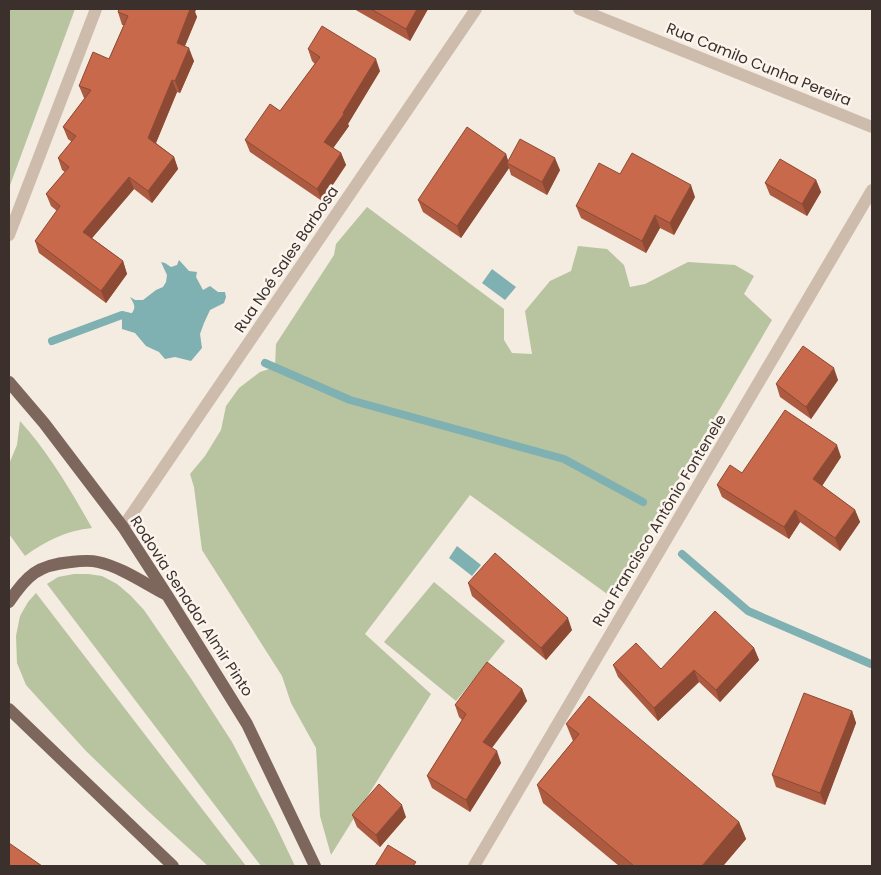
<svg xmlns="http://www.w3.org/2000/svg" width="881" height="875" viewBox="0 0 881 875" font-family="Poppins,sans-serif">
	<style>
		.green { fill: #b8c4a0 }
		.water { fill: #7fb0b2 }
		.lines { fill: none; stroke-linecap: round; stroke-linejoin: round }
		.stream { stroke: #7fb0b2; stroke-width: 8 }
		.minor { stroke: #cdbbac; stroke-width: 12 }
		.major { stroke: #7d675c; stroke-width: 12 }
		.wall { fill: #ac5a40 }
		.shaded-wall { fill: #8c4a34 }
		.building { fill: #c8694b; stroke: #8c4a34 }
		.labels { text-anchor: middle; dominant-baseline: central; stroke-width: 5; stroke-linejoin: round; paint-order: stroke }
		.street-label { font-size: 15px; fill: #3b302b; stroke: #fbf5ee }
	</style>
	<rect width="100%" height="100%" fill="#f4ebe1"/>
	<!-- green -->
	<g class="green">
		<path d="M9,9H75L9,188Z"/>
		<path d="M367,207L504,309V340L512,353L532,354L525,311L550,281L571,271L578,246L607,249L624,265L630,287L645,284L688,262L735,265L754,276L744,294L772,320L610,596L470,495L365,634L431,694L331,855L320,816L316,748L291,703L282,676L202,550L194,487L190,474L205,456L221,430L226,406L239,388L260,372L275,367L276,344L334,255L336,244Z"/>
		<path d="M20,421C49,453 71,491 92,528C67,530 44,542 25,556L9,534V464L17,445Z"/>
		<path d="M74,574H88L102,576L117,584L130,595L144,610L192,680L232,742L274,822L295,866H261L47,584L58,577Z"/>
		<path d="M434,582L505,641L456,701L384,642Z"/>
		<path d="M36,593L246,866H208L148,811L86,751L26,685L17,663L16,636L20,616L28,602Z"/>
	</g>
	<!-- water -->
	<g class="water">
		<path d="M179,260L189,271L197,272L196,277L203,290L210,286L218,292H225L226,297L224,303L210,310L204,323L200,334L202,348L191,361L175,357L165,359L159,352L146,346L135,333L122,329V315L129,317C136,308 136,307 130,297L135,300H143L156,290L163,287L166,282L167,275L161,262L165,263L171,267L177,265Z"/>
		<path d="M492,269L516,287L505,300L482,283Z"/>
		<path d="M457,546L481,565L472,576L449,558Z"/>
	</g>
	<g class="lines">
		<!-- stream -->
		<g class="stream">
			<path d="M52,341L122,315L130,317"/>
			<path d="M265,363L350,400L564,459L643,502"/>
			<path d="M682,554L748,611L871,664"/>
		</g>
		<!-- minor -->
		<g class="minor">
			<path d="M579,9L872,127"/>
			<path d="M9,235L96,9"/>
			<path d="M123,527L476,9"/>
			<path d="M474,866L872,190"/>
		</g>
		<!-- major -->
		<g class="major">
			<path d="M9,382L44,423L123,527L167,595L247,724L315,866"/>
			<path d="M9,602C27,575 38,565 71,562C79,561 90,560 98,562C121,567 144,583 165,594"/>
			<path d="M9,709L173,866"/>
		</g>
	</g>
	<!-- wall -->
	<g class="wall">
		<path d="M119,9H196L195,12L197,17L185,46L194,61L180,93L177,92L156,143L174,157L178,169L152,203L134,189L92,238L123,261L127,274L106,303L39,253L35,241L57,211L51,206L46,194L65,172L62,170L58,158L72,142L68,139L63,127L85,98H84L79,86L109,59L124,25H122L118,12Z"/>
		<path d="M354,9H428L410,41Z"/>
		<path d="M308,49L380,71L348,124L349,126L333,148L341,153L346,165L322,201L250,152L245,140L280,111L315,64L312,61Z"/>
		<path d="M506,154L508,161L560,170L547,195L511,175L509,168L461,238L423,212L418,200Z"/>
		<path d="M620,174L695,197L674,235L660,228L646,253L581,218L576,206Z"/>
		<path d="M816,180L821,192L807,216L770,195L765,183Z"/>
		<path d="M838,380L811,419L780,397L776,384Z"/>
		<path d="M841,457L822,486L855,510L860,522L840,551L800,522L789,539L722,497L717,485L742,473Z"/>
		<path d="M468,583L572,630L546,660L472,596Z"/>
		<path d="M754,648L759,660L720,702L699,682L658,721L618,677L613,665L661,669Z"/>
		<path d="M522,689L527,701L492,748L501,763L470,812L432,788L427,776L462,720L459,717L455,705Z"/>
		<path d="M852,711L856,723L825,805L776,787L772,775Z"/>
		<path d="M566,724L739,822L746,839L723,866H619L543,803L537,785L573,741Z"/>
		<path d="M352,815L406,817L380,847L357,827Z"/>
	</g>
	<!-- shaded-wall -->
	<g class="shaded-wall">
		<path d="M190,9H196L195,12L197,17L181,55L177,43Z"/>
		<path d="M417,9H428L410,41L406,29Z"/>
		<path d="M189,48L194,61L180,93L175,81Z"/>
		<path d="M376,59L380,71L348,124L349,126L329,154L324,142Z"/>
		<path d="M172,80L177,92L153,150L148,138Z"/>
		<path d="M341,153L346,165L322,201L317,189Z"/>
		<path d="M506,154L509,164L507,163L509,168L461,238L457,226Z"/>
		<path d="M174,157L178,169L152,203L148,191Z"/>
		<path d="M555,158L560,170L547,195L542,182Z"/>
		<path d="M129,177L134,189L87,244L83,232Z"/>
		<path d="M816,180L821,192L807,216L802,204Z"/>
		<path d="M691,185L695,197L674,235L670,223Z"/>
		<path d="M655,215L660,228L646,253L642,241Z"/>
		<path d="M123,261L127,274L106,303L101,291Z"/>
		<path d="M834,368L838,380L811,419L806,407Z"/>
		<path d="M837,445L841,457L818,492L813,479Z"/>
		<path d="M795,510L800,522L789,539L784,527Z"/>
		<path d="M855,510L860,522L840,551L835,538Z"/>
		<path d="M568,618L572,630L546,660L541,648Z"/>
		<path d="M754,648L759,660L720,702L716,690Z"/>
		<path d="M694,670L699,682L658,721L654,708Z"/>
		<path d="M522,689L527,701L487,754L483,742Z"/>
		<path d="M852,711L856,723L825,805L820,793Z"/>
		<path d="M497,751L501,763L470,812L466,800Z"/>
		<path d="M402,805L406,817L380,847L376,835Z"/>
		<path d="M739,822L746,839L723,866H702Z"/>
	</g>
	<!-- building -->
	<g class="building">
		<path d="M119,9H190L177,43L189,48L175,81L172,80L148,138L174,157L148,191L129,177L83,232L123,261L101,291L35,241L60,206L46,194L69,167L58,158L76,136L63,127L91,90L79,86L93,52L109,59L128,16L118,12Z"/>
		<path d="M371,9H417L406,29Z"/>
		<path d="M322,26L376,59L343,113L344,114L324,142L341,153L317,189L245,140L270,104L280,111L320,57L308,49Z"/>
		<path d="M467,127L506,154L457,226L418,200Z"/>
		<path d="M520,139L555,158L542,182L507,163Z"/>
		<path d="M632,153L691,185L670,223L655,215L642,241L576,206L599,163L620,174Z"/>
		<path d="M780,159L816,180L802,204L765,183Z"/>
		<path d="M803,346L834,368L806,407L776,384Z"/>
		<path d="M785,410L837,445L813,479L855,510L835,538L795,510L784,527L717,485L730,465L742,473Z"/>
		<path d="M495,553L568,618L541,648L468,583Z"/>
		<path d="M715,611L754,648L716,690L694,670L654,708L613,665L636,643L661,669Z"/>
		<path d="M487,662L522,689L483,742L497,751L466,800L427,776L466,714L455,705Z"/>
		<path d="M804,693L852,711L820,793L772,775Z"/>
		<path d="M589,696L739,822L702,866H634L537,785L579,734L566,724Z"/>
		<path d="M379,784L402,805L376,835L352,815Z"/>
		<path d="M9,843L42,866H9Z"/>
		<path d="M388,845L416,862L413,866H375Z"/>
	</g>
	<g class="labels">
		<!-- street labels -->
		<g class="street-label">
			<text transform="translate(759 64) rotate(22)">Rua Camilo Cunha Pereira</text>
			<text transform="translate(286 259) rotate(-56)">Rua Noé Sales Barbosa</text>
			<text transform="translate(659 520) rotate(-59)">Rua Francisco Antônio Fontenele</text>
			<text transform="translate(192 606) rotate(57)">Rodovia Senador Almir Pinto</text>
		</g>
	</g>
	<!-- border -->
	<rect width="881" height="875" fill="none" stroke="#3b302b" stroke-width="20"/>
</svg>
